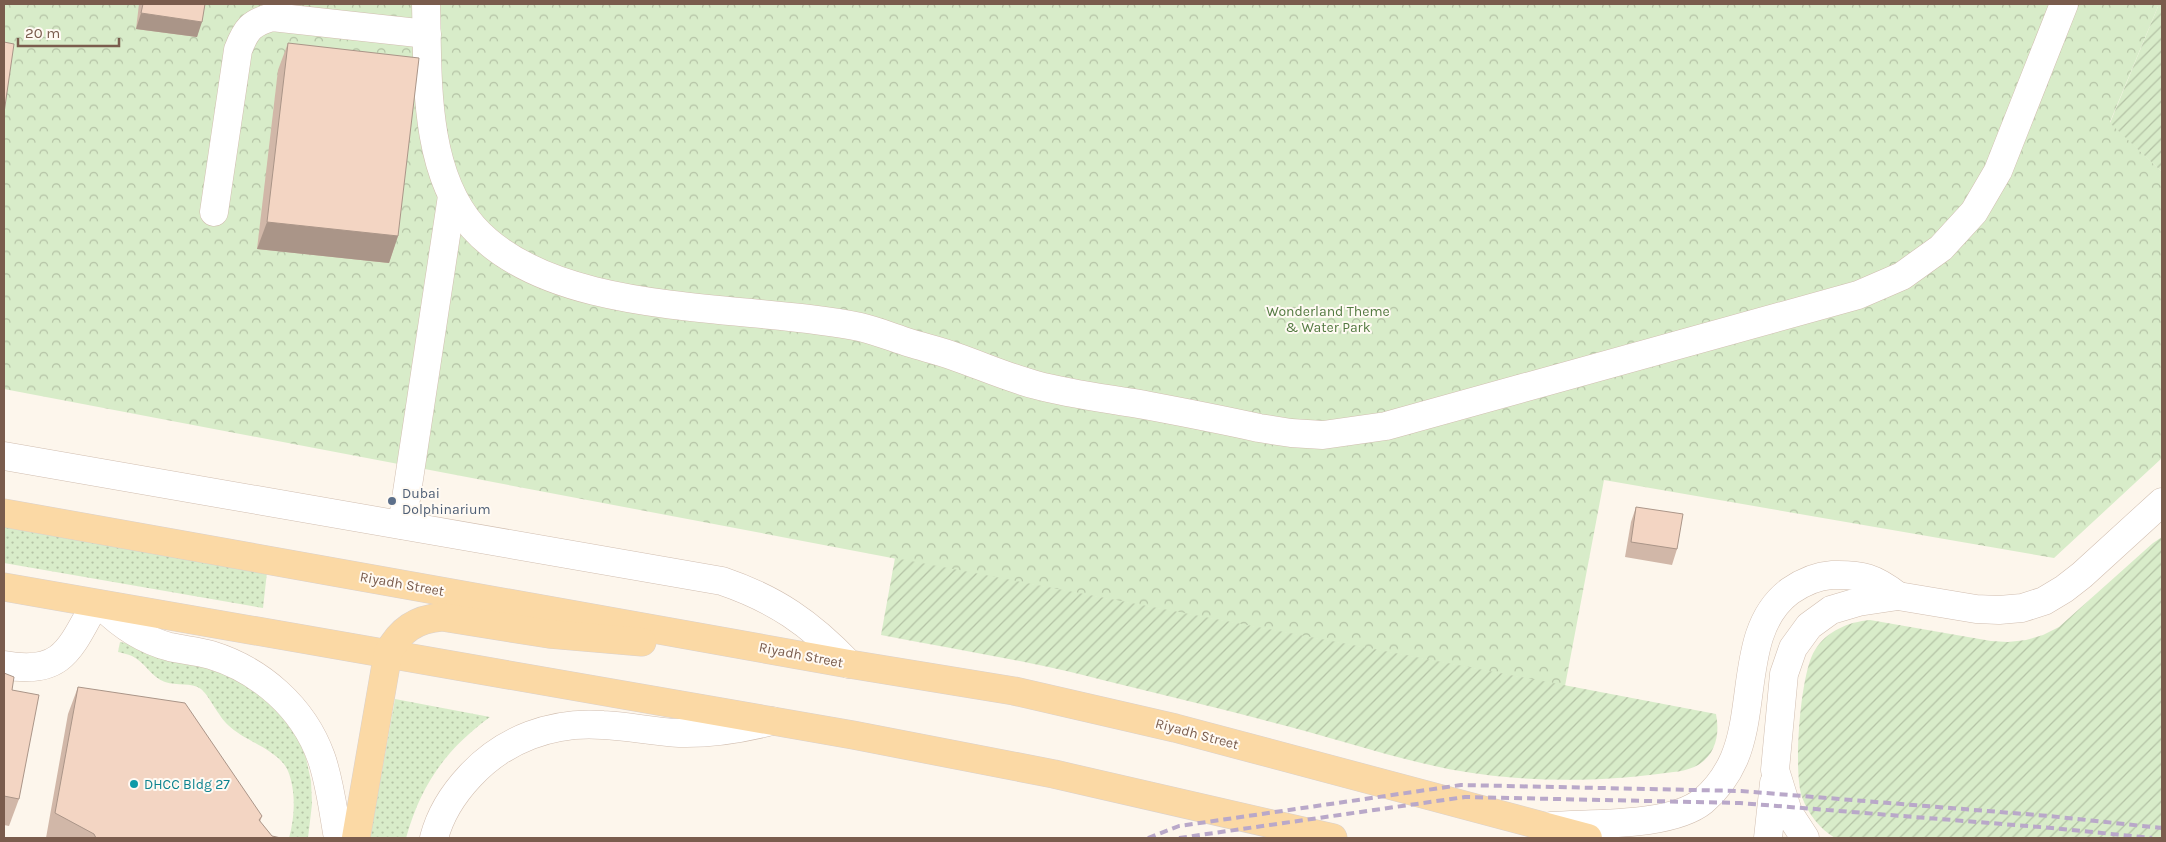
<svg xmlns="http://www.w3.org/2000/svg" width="2166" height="842" viewBox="0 0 2166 842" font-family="Karla,sans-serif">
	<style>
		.grass { fill: url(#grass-dots) }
		.forest { fill: url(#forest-crowns) }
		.garden { fill: url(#garden-furrows) }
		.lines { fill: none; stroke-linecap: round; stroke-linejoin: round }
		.minor-casing { stroke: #d1beb0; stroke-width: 29 }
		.major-casing { stroke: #dad1cd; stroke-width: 29 }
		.minor { stroke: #fff; stroke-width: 28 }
		.major { stroke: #fbd9a5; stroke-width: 28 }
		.rail { stroke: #b9a8c9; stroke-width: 4; stroke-dasharray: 8 5; stroke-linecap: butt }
		.wall { fill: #d1b7a8 }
		.shaded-wall { fill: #aa9588 }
		.building { fill: #f3d5c3; stroke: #aa9588 }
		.service-dot { fill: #5c6f8a; stroke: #fffaf3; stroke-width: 2 }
		.culture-dot { fill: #0f9aa8; stroke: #fffaf3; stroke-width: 2 }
		.labels { text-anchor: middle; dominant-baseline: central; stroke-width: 4; stroke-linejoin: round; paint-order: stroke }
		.park-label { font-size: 14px; fill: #537a41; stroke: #fffaf3 }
		.service-label { font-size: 14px; fill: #4e5e75; stroke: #fffaf3; text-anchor: start }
		.street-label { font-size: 14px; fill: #7a5c4d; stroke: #fffaf3 }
		.culture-label { font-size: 14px; fill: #0d838f; stroke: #fffaf3; text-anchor: start }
	</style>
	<defs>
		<pattern id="grass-dots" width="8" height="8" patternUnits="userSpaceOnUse" patternTransform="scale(1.25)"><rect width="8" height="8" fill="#d8ecc9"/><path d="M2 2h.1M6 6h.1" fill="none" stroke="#b4c2a5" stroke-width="1.8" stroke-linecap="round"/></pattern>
		<pattern id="forest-crowns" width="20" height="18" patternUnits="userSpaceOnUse" patternTransform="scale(1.25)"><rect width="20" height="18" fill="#d8ecc9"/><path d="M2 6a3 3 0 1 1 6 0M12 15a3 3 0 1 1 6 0" fill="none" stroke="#b4c2a5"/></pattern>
		<pattern id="garden-furrows" width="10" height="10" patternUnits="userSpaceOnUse" patternTransform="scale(1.25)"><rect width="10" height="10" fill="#d8ecc9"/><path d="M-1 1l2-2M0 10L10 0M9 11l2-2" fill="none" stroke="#b4c2a5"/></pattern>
	</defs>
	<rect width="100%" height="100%" fill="#fdf6ec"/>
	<!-- grass -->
	<g class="grass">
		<path d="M4,526L267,572L263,608L4,563Z"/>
		<path d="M120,642L207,660L269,697L298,737L306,758L311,781L312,804L308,838H289C295,817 296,791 288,771C279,750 244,741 228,725C219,717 208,694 201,689C191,682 177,686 165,682C151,677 145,662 132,656C128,654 122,653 118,652Z"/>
		<path d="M395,699L490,717C445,750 421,785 406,838H370Z"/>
	</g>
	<!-- forest -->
	<path class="forest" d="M4,4H2159L2110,122L2162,172V458L2054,558L1604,480L1565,686L4,389Z"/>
	<!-- garden -->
	<g class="garden">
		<path d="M2159,4H2162V172L2110,123Z"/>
		<path d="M2162,537V838H1835C1820,829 1808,814 1802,797C1793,773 1800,672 1815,650C1827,631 1848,622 1870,620L1991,641L2008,642L2026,640L2043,635L2059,627L2153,543Z"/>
		<path d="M895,558L1716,714C1720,734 1716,754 1698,765C1686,772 1671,772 1658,774C1589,783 1508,782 1439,767C1383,755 1327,736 1271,722C1208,705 1146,691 1083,675C1017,659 948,648 881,635Z"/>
	</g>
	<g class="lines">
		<!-- minor casing -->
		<g class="minor-casing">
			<g id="minor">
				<path d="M426,4C428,76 423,170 473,227C555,319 747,303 860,327C877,331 894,338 910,343C926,348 941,351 956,357C982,366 1009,378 1036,385C1073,395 1112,399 1150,406C1187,413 1223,420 1259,428L1291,433L1323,435L1386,426L1858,295L1902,276L1941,248L1974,212L1998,171L2064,4"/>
				<path d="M214,212L238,50C246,29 251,23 272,17L427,34"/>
				<path d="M4,456L722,581C775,599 810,623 849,664"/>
				<path d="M402,525L452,196"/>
				<path d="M102,606C121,625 143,640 170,647C183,650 197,651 211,655C260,670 303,707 321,757C330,782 333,811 338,838"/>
				<path d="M4,665C62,676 70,649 95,604"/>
				<path d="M1551,826C1592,823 1671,827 1703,801C1716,790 1727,775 1734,759C1757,706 1740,628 1790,591C1803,582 1817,576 1832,575C1862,574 1875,578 1898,596"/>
				<path d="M434,838C440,815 454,793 470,776C504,739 553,721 603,725C628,726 654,732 679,733C711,734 741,729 772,721"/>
				<path d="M1768,838L1774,783"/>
				<path d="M1805,838L1788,812L1775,770L1784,674L1793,648L1809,626L1831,610L1858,602L1898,596L1976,609L1999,610L2022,608L2044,601L2064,589L2082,575L2162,502"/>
			</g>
		</g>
		<!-- major casing -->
		<g class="major-casing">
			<g id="major">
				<path d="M4,513L849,664L1014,691L1175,728L1588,838"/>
				<path d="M4,587L853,735L1054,774L1333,838"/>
				<path d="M356,838L388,653C400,630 416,619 442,617L549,634L642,642"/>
			</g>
		</g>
		<!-- minor -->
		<use href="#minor" class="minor"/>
		<!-- major -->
		<use href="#major" class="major"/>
		<!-- rail -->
		<g class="rail">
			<path d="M1148,838L1179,826L1461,785L1741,791L2049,816L2162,828"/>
			<path d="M1179,838L1465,797L1740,803L2052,828L2152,838"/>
		</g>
	</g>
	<!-- wall -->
	<g class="wall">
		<path d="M139,4H205L197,37L136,29Z"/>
		<path d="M288,43L398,236L389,263L257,249L278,70Z"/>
		<path d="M1636,507L1677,549L1672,565L1625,557L1631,522Z"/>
		<path d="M4,673L12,690L19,799L9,826L4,825Z"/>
		<path d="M78,687L262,816L260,822L272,836L281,838H46L68,714Z"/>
	</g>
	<!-- shaded-wall -->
	<g class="shaded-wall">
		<path d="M141,13L202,22L197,37L136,29Z"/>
		<path d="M267,222L398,236L389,263L257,249Z"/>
	</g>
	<!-- building -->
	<g class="building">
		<path d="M143,4H205L202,22L141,13Z"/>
		<path d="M4,42L14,44L4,113Z"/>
		<path d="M288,43L419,58L398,236L267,222Z"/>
		<path d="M1636,507L1683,514L1677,549L1631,542Z"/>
		<path d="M4,673L14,677L12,690L39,695L19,799L4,796Z"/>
		<path d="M78,687L185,703L262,816L259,820L272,836L281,838H96L94,834L55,813Z"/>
	</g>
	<!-- markers -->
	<circle class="service-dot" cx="392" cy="501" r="5"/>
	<circle class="culture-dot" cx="134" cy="784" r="5"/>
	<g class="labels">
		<!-- park labels -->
		<g class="park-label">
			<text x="1328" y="311">Wonderland Theme<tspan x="1328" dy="16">&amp; Water Park</tspan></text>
		</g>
		<!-- service labels -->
		<g class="service-label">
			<text x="402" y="493">Dubai<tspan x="402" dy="16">Dolphinarium</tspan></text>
		</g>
		<!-- street labels -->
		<g class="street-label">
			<text transform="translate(402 584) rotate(10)">Riyadh Street</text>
			<text transform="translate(801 655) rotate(11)">Riyadh Street</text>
			<text transform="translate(1197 734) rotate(15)">Riyadh Street</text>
		</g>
		<!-- culture labels -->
		<g class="culture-label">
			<text x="144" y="784">DHCC Bldg 27</text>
		</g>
	</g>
	<!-- border -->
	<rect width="2166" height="842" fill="none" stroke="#7a5c4d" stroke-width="10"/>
	<!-- scale -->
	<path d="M18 38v8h101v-8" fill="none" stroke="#7a5c4d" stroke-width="2.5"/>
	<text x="25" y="38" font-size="15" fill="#7a5c4d" stroke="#fffaf3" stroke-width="4" paint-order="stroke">20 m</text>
</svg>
